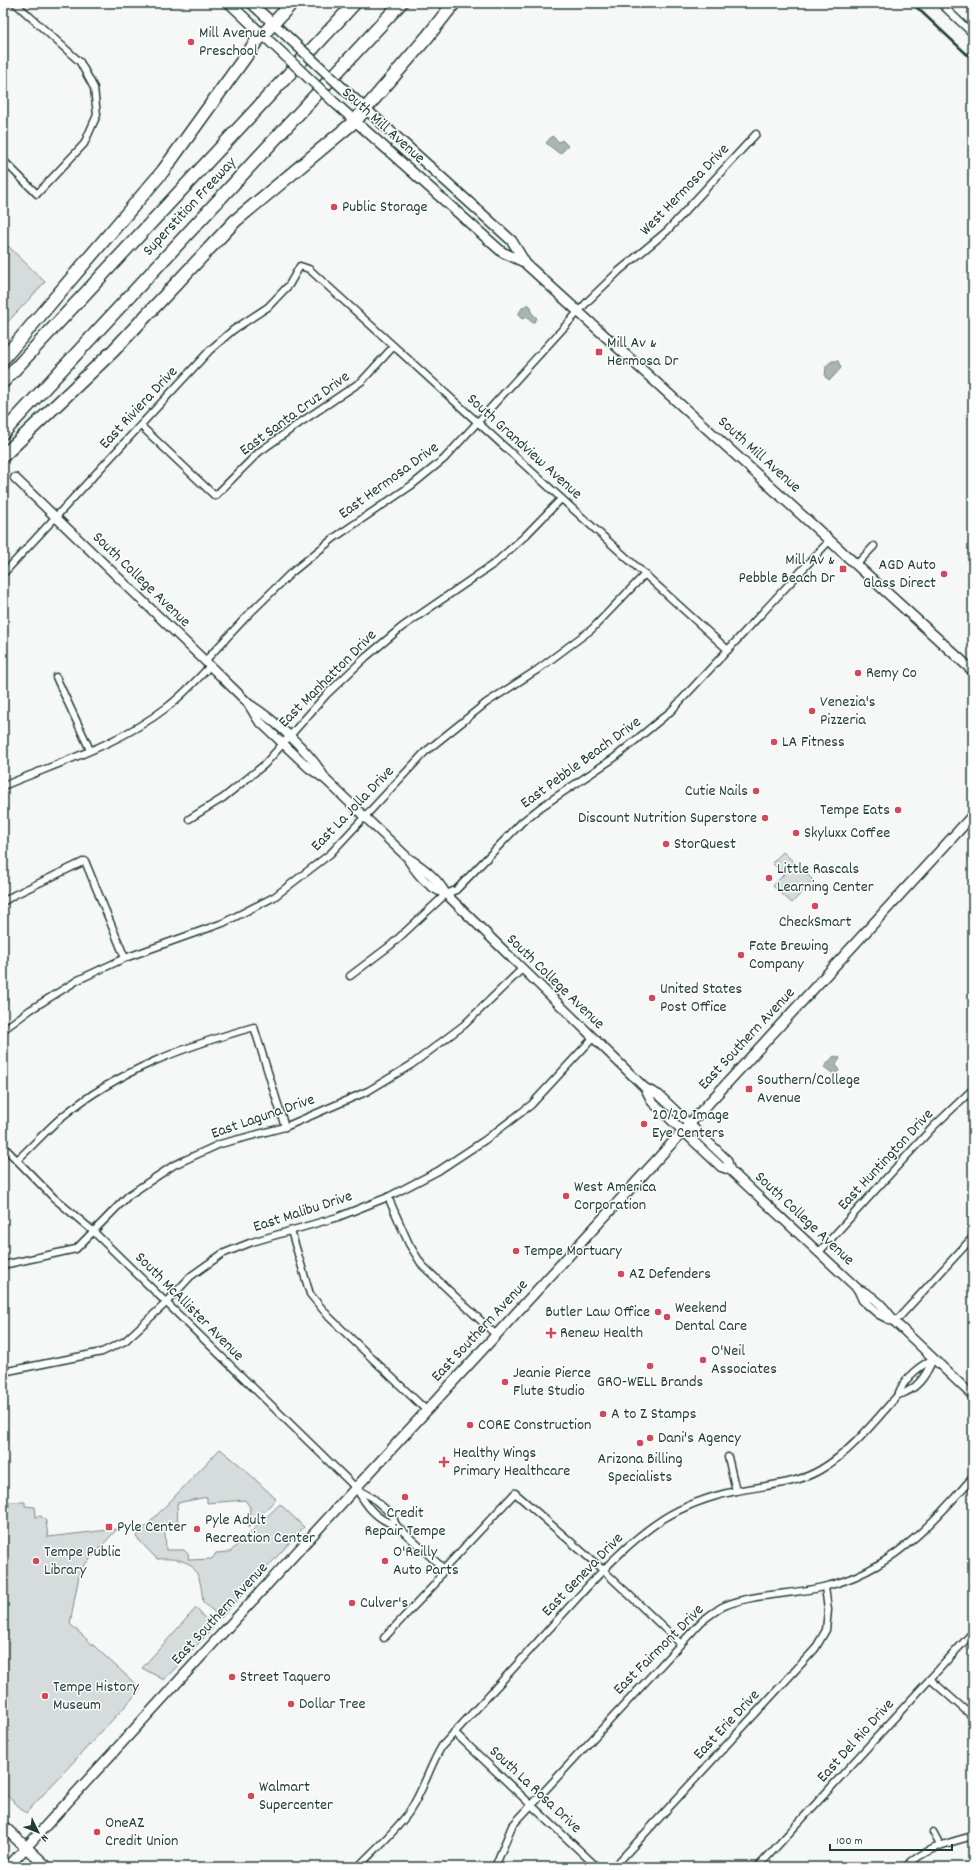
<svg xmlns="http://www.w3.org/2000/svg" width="976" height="1870" viewBox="0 0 976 1870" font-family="Dekko,sans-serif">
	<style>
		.green { fill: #d6dcdb; stroke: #7a8c88 }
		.water { fill: #aab5b1; stroke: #72857f }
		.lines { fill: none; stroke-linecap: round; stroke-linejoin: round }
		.minor-casing { stroke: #1f3d34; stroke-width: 9 }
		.tertiary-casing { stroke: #1f3d34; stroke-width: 11 }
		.secondary-casing { stroke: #1f3d34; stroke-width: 12 }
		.primary-casing { stroke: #1f3d34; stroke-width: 13 }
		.motorway-casing { stroke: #1f3d34; stroke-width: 15 }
		.minor { stroke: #fff; stroke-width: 6 }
		.tertiary { stroke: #fff; stroke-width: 8 }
		.secondary { stroke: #fff; stroke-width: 9 }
		.primary { stroke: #fff; stroke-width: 10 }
		.motorway { stroke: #fff; stroke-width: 12 }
		.rail { stroke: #1f3d34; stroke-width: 2.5 }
		.secondary-bridge-casing { stroke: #1f3d34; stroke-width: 12; stroke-linecap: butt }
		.secondary-bridge { stroke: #fff; stroke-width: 9 }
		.poi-dot { fill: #d1495b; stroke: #fff; stroke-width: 1.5 }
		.labels { text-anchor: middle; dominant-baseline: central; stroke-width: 3; stroke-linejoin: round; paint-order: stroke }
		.poi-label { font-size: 16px; fill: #1f3d34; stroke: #fff; text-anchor: start }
		.street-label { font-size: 16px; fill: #1f3d34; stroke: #fff }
	</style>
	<rect width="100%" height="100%" fill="#f6f7f7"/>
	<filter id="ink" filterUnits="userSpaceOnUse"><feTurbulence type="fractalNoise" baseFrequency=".025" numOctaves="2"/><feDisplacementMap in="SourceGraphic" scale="8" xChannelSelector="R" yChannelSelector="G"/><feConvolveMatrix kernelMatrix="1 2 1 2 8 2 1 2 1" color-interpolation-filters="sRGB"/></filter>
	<g filter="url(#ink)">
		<!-- green -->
		<g class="green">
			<path d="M3,241L45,282L3,327Z"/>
			<path d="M783,852L813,880L792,903L773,886L784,874L772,863Z"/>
			<path d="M220,1449L241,1466L276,1499L248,1528L250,1507L245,1500L207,1503V1497L177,1503L178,1527L165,1530L166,1550H184L188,1554L189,1560L212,1559L216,1553L230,1552L280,1504L304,1527L221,1618L203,1602C200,1568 193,1557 157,1559L136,1537Z"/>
			<path d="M9,1502H25V1506L35,1507L36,1517L41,1516L46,1521L48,1537L117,1529L80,1570L70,1624L141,1689L26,1813L3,1792V1508L9,1507Z"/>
			<path d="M196,1608L213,1628L164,1680L142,1668Z"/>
		</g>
		<!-- water -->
		<g class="water">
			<path d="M552,136L559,142L562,140L568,146L560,154L546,143Z"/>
			<path d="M528,304L532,308L531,312L537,318L533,323L526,317L522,319L518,315L522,308Z"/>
			<path d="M832,361H838L841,368L830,380L825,377L826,366Z"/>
			<path d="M834,1056L840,1058L836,1065L839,1071L835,1075L824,1067Z"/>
		</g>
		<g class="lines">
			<!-- minor casing -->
			<g class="minor-casing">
				<g id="minor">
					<path d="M940,3L973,34"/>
					<path d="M3,160L37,194L84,144L97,115L94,88L80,62L15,3"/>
					<path d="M141,426L215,496L259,452L301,422L362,381L393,347"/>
					<path d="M857,564L874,546"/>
					<path d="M3,574L210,350L233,330L268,307L289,285L300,266L309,269L728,650"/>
					<path d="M205,661L249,614L291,573L334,538L412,485L444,459L589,300L619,271L667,231L756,134"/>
					<path d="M56,677L90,750"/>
					<path d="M3,786C58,763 118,745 166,708C182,696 196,681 210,666"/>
					<path d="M189,819L223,798L264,765L327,694L366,657L402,627L495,563L525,536L561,499"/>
					<path d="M3,902L14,895L85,861L125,958"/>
					<path d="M350,976L391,945L446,894L456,890L522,822L541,807L614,758L671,711L830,540"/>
					<path d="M3,1030L30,1010L78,980L125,958L223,923L274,897L330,854L425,752L486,703L537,670L592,629L645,574"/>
					<path d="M3,1146L54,1198L93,1231L356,1488C366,1505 376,1520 396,1525"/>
					<path d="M17,1160C33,1146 47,1129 63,1116C119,1070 186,1046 254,1027L285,1127"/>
					<path d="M388,1197L409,1244L422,1265L496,1335"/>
					<path d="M291,1231L310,1294L329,1317L427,1411"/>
					<path d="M819,1252L933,1127L973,1089"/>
					<path d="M3,1265L76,1249L129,1195L174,1165L220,1144L285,1127L368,1091L411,1065L464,1025L522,969"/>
					<path d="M895,1322L973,1237"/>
					<path d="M3,1372L102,1352L125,1341L165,1304L191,1276L222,1254L252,1242L338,1217L388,1197L438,1171L485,1140L531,1105L593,1038"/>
					<path d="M898,1395C917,1390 926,1376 933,1359"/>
					<path d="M728,1457L736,1491"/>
					<path d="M357,1489L373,1498L392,1515L396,1525L444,1569"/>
					<path d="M384,1638L435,1584L444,1569L515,1493L603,1570L680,1643"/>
					<path d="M930,1679L973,1717"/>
					<path d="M454,1732L597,1867"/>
					<path d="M933,1832L940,1845"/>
					<path d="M358,1867C373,1851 397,1830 409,1812C423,1792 429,1767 442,1746C482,1703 521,1660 560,1617C592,1582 623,1545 663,1519C684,1506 712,1496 736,1491C765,1485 794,1485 820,1470C851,1452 875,1421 898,1395C904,1378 918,1367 933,1359"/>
					<path d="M495,1867L512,1826L702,1621C709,1616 716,1610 724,1606C755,1593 791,1595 823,1587C889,1572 930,1526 973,1477"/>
					<path d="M614,1867L815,1649L826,1630L828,1610L825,1587"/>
					<path d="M758,1867L973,1632"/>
					<path d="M905,1867C926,1848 947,1843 973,1836"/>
				</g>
			</g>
			<!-- tertiary casing -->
			<g class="tertiary-casing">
				<g id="tertiary">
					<path d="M15,478L205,661L247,702L258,720L309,768L326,780L408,858C424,868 437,878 446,894L645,1088L652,1102L721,1167L730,1170L858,1289L863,1300L879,1314L895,1322"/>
					<path d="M249,704C275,720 310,752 325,778"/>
					<path d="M409,861C419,876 429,888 446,894"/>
					<path d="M645,1088L659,1095L727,1160L730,1170"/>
					<path d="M858,1289C875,1296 885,1308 895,1322L973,1396"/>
				</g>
			</g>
			<!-- secondary casing -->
			<g class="secondary-casing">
				<g id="secondary">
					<path d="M229,3L280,51"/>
					<path d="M251,3L290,39"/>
					<path d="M347,92L512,241L526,264L973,671"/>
					<path d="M336,104L502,252L524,262"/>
					<path d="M8,1867L973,815"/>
				</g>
			</g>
			<!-- primary casing -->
			<g class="primary-casing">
				<path id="primary" d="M3,1826L47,1867"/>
			</g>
			<!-- motorway casing -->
			<g class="motorway-casing">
				<g id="motorway">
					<path d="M3,359L163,171L256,42L292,3"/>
					<path d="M3,382L355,3"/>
					<path d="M3,433L401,3"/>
					<path d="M3,456L113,351L235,221L355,121L428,36L454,3"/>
				</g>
			</g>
			<!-- minor -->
			<use href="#minor" class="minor"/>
			<!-- tertiary -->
			<use href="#tertiary" class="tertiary"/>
			<!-- secondary -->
			<use href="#secondary" class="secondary"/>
			<!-- primary -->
			<use href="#primary" class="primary"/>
			<!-- motorway -->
			<use href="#motorway" class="motorway"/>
			<!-- rail -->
			<path class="rail" d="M912,3L973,60"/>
			<!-- secondary-bridge casing -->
			<g class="secondary-bridge-casing">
				<g id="secondary-bridge">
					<path d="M290,39L347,92"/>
					<path d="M280,51L336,104"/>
				</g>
			</g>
			<!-- secondary-bridge -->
			<use href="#secondary-bridge" class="secondary-bridge"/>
		</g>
	</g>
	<!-- markers -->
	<g class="poi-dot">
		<circle cx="191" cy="42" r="4"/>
		<circle cx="334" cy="207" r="4"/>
		<rect x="595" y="348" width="8" height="8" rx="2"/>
		<rect x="839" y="565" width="8" height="8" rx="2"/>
		<circle cx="944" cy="574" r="4"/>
		<circle cx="858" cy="673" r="4"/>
		<circle cx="812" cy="711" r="4"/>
		<circle cx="774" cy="742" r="4"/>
		<circle cx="756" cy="791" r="4"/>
		<circle cx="898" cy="810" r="4"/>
		<circle cx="765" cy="818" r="4"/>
		<circle cx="796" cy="833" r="4"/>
		<circle cx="666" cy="844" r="4"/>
		<circle cx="769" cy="878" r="4"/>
		<circle cx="815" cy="906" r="4"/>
		<circle cx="741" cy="955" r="4"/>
		<circle cx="652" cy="998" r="4"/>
		<rect x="745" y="1085" width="8" height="8" rx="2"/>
		<circle cx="644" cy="1124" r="4"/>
		<circle cx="566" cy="1196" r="4"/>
		<circle cx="516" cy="1251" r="4"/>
		<circle cx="621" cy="1274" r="4"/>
		<circle cx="658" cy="1312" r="4"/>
		<circle cx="667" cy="1317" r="4"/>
		<path d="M549 1327h4v4h4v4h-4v4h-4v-4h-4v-4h4z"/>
		<circle cx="703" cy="1360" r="4"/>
		<circle cx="650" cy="1366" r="4"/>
		<circle cx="505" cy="1382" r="4"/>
		<circle cx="603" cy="1414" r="4"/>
		<circle cx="470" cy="1425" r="4"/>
		<circle cx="650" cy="1438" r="4"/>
		<circle cx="640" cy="1443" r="4"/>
		<path d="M442 1456h4v4h4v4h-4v4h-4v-4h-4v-4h4z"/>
		<circle cx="405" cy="1497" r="4"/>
		<rect x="105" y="1523" width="8" height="8" rx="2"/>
		<circle cx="197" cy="1529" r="4"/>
		<circle cx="36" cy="1561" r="4"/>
		<circle cx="385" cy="1561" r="4"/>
		<circle cx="352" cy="1603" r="4"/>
		<circle cx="232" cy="1677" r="4"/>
		<circle cx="45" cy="1696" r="4"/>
		<circle cx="291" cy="1704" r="4"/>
		<circle cx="251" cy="1796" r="4"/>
		<circle cx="97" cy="1832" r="4"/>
	</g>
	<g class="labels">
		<!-- poi labels -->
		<g class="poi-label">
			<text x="199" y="33">Mill Avenue<tspan x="199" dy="18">Preschool</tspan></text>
			<text x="342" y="207">Public Storage</text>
			<text x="607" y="343">Mill Av &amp;<tspan x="607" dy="18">Hermosa Dr</tspan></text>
			<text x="835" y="560" text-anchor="end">Mill Av &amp;<tspan x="835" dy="18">Pebble Beach Dr</tspan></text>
			<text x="936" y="565" text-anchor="end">AGD Auto<tspan x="936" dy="18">Glass Direct</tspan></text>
			<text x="866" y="673">Remy Co</text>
			<text x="820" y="702">Venezia's<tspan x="820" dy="18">Pizzeria</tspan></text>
			<text x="782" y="742">LA Fitness</text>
			<text x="748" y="791" text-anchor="end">Cutie Nails</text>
			<text x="890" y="810" text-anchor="end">Tempe Eats</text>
			<text x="757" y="818" text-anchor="end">Discount Nutrition Superstore</text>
			<text x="804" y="833">Skyluxx Coffee</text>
			<text x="674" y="844">StorQuest</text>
			<text x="777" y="869">Little Rascals<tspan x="777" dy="18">Learning Center</tspan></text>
			<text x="815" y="922" text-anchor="middle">CheckSmart</text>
			<text x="749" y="946">Fate Brewing<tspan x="749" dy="18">Company</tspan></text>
			<text x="660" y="989">United States<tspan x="660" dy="18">Post Office</tspan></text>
			<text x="757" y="1080">Southern/College<tspan x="757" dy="18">Avenue</tspan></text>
			<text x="652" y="1115">20/20 Image<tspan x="652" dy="18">Eye Centers</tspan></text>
			<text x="574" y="1187">West America<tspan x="574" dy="18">Corporation</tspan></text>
			<text x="524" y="1251">Tempe Mortuary</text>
			<text x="629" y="1274">AZ Defenders</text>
			<text x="675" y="1308">Weekend<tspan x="675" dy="18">Dental Care</tspan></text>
			<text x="650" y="1312" text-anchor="end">Butler Law Office</text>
			<text x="560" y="1333">Renew Health</text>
			<text x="711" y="1351">O'Neil<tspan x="711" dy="18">Associates</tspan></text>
			<text x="513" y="1373">Jeanie Pierce<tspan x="513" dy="18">Flute Studio</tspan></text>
			<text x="650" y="1382" text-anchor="middle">GRO-WELL Brands</text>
			<text x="611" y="1414">A to Z Stamps</text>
			<text x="478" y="1425">CORE Construction</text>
			<text x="658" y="1438">Dani's Agency</text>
			<text x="453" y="1453">Healthy Wings<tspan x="453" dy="18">Primary Healthcare</tspan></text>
			<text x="640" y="1459" text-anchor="middle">Arizona Billing<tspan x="640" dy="18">Specialists</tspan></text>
			<text x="405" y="1513" text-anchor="middle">Credit<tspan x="405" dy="18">Repair Tempe</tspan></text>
			<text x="205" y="1520">Pyle Adult<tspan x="205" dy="18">Recreation Center</tspan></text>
			<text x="117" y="1527">Pyle Center</text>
			<text x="44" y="1552">Tempe Public<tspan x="44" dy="18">Library</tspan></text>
			<text x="393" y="1552">O'Reilly<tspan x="393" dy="18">Auto Parts</tspan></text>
			<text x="360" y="1603">Culver's</text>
			<text x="240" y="1677">Street Taquero</text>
			<text x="53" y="1687">Tempe History<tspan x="53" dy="18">Museum</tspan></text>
			<text x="299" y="1704">Dollar Tree</text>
			<text x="259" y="1787">Walmart<tspan x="259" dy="18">Supercenter</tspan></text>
			<text x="105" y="1823">OneAZ<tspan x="105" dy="18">Credit Union</tspan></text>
		</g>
		<!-- street labels -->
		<g class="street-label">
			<text transform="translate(383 126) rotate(42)">South Mill Avenue</text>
			<text transform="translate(685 190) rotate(-46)">West Hermosa Drive</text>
			<text transform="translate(190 207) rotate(-47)">Superstition Freeway</text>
			<text transform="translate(139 408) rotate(-47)">East Riviera Drive</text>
			<text transform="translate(295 414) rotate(-36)">East Santa Cruz Drive</text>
			<text transform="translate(524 447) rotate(42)">South Grandview Avenue</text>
			<text transform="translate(759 455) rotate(42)">South Mill Avenue</text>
			<text transform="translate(389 481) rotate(-36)">East Hermosa Drive</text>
			<text transform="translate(141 580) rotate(44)">South College Avenue</text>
			<text transform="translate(328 679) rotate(-45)">East Manhatton Drive</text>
			<text transform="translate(581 763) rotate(-36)">East Pebble Beach Drive</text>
			<text transform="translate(353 809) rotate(-46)">East La Jolla Drive</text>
			<text transform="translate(555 982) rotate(44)">South College Avenue</text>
			<text transform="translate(747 1039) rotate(-47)">East Southern Avenue</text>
			<text transform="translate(263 1117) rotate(-19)">East Laguna Drive</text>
			<text transform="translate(886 1160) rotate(-47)">East Huntington Drive</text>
			<text transform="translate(303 1212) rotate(-18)">East Malibu Drive</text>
			<text transform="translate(804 1219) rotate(43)">South College Avenue</text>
			<text transform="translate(189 1307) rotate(45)">South McAllister Avenue</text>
			<text transform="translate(480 1331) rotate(-47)">East Southern Avenue</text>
			<text transform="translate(583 1575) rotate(-46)">East Geneva Drive</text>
			<text transform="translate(220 1614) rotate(-47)">East Southern Avenue</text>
			<text transform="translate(659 1650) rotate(-45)">East Fairmont Drive</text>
			<text transform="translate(727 1725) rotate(-47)">East Erie Drive</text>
			<text transform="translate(856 1741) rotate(-48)">East Del Rio Drive</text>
			<text transform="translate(535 1790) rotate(43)">South La Rosa Drive</text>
		</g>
	</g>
	<!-- margin -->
	<rect width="976" height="1870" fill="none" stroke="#fff" stroke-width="16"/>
	<rect x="8" y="8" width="960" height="1854" fill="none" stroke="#1f3d34" stroke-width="1.5" filter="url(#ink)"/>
	<!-- north arrow -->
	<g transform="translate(38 1832) rotate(133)" stroke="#ffffff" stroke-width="3" paint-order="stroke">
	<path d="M0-3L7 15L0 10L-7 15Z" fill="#1f3d34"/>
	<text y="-6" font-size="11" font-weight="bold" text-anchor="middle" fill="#1f3d34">N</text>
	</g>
	<!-- scale -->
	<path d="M830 1844v6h122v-6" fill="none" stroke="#1f3d34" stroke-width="2"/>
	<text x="836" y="1844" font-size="12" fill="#1f3d34" stroke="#ffffff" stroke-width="3" paint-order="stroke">100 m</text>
</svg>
